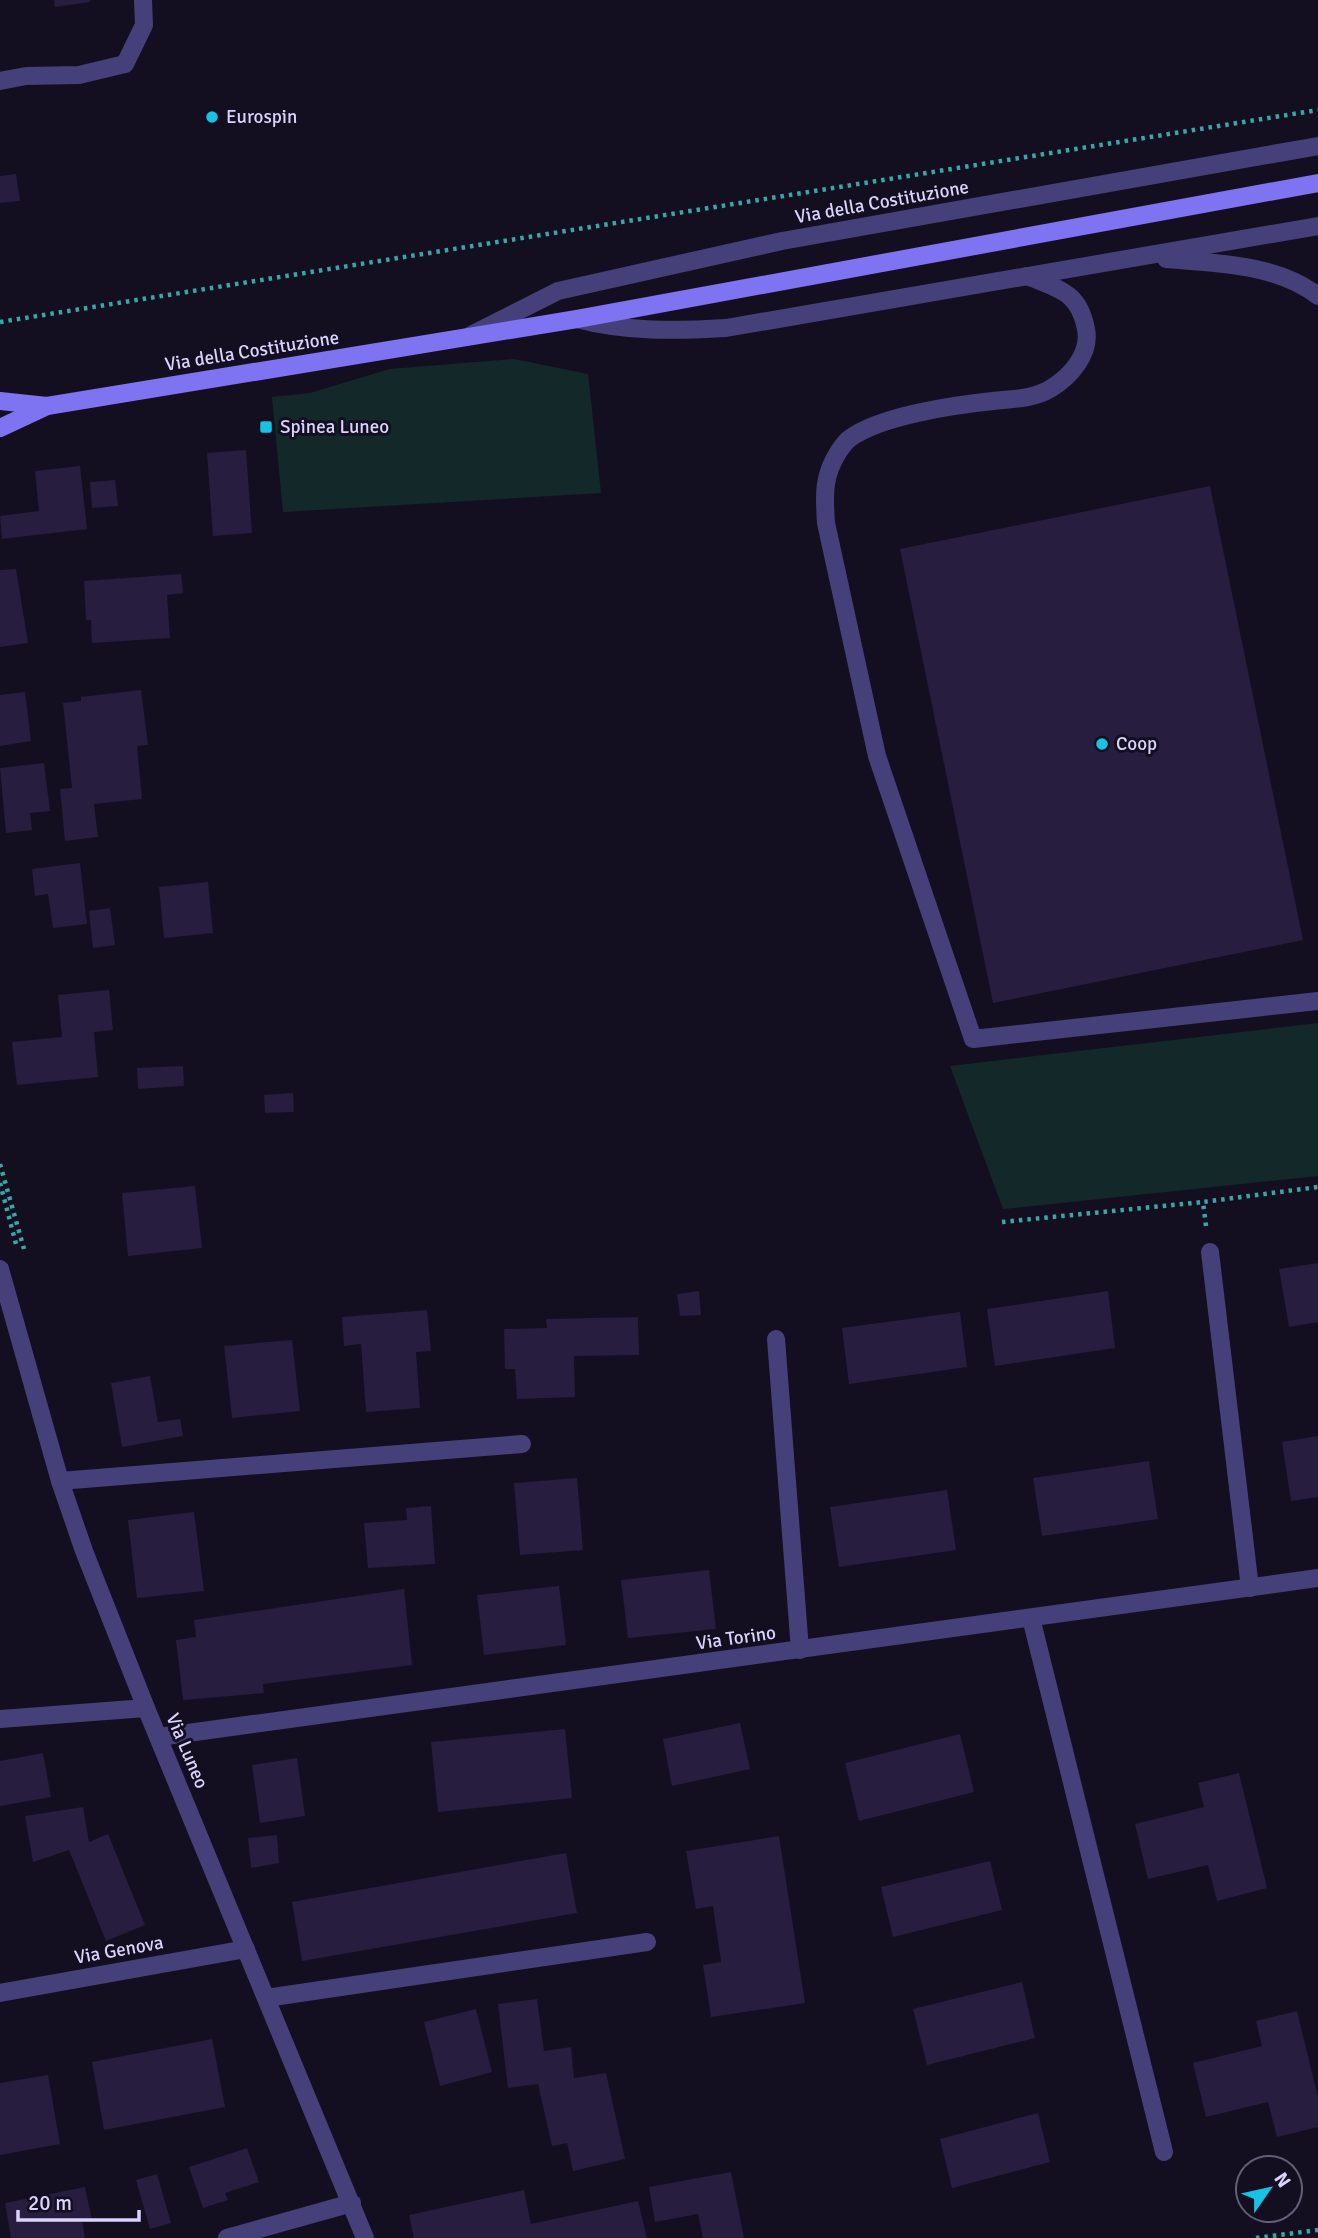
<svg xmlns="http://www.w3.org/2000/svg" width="1318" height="2238" viewBox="0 0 1318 2238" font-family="Signika,sans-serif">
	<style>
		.green { fill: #132929 }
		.building { fill: #261d3f }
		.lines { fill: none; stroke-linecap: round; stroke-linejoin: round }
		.path { stroke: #3aa7a7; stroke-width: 4.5; stroke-dasharray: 3.5 5; stroke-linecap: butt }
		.service { stroke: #453f7a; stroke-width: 18 }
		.minor { stroke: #453f7a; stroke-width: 18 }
		.tertiary { stroke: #453f7a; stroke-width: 18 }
		.secondary { stroke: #7e74f1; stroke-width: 18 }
		.poi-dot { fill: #17c2e2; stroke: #130f20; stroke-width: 2.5 }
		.labels { text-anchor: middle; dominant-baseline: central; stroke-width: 6; stroke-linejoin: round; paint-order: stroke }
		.poi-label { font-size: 19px; fill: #dad3fb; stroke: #130f20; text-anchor: start }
		.street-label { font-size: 19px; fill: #dad3fb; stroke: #130f20 }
	</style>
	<rect width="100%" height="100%" fill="#130f20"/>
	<!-- green -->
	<g class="green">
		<path d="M514,359L588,374L601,493L283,512L272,397L310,393L390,369Z"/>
		<path d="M1318,1023V1176L1003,1209L950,1066Z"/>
	</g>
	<!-- building -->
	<g class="building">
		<path d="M54,0H90V2L55,7Z"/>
		<path d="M16,174L20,201L0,203V176Z"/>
		<path d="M246,450L252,533L213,536L207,453Z"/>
		<path d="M80,466L87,529L2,539L0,516L39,511L35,471Z"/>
		<path d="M115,480L118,506L92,508L90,482Z"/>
		<path d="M1210,486L1303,940L993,1003L900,549Z"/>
		<path d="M16,569L28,643L0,647V570Z"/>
		<path d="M181,574L183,593L167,595L170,638L92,643L91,620H86L84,581Z"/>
		<path d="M141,690L148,745L137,746L142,799L94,804L98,837L65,841L60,789L72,788L63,703L81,701V697Z"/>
		<path d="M25,692L31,741L0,746V695Z"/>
		<path d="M44,763L50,811L30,813L32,830L6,833L0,768Z"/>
		<path d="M80,863L87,924L53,928L48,894L35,896L32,869Z"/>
		<path d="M208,882L213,933L164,938L159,887Z"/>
		<path d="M110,908L115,945L93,948L89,911Z"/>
		<path d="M109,990L113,1030L94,1032L98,1077L17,1085L12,1042L62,1037L58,995Z"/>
		<path d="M183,1066L184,1086L138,1089L137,1068Z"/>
		<path d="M293,1093L294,1112L265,1113L264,1095Z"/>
		<path d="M195,1186L202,1248L128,1256L122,1193Z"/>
		<path d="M1318,1263V1322L1289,1327L1279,1269Z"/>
		<path d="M699,1291L701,1315L680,1316L677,1294Z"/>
		<path d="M1108,1291L1115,1348L995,1366L987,1309Z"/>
		<path d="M427,1310L431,1351L416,1352L420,1408L366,1412L361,1344L344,1346L342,1317Z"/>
		<path d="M960,1312L967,1367L849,1384L842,1328Z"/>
		<path d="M638,1317L639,1355L574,1356L575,1397L517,1399L515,1369H505L504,1329L547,1328L546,1319Z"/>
		<path d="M292,1340L300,1411L232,1418L224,1346Z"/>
		<path d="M150,1376L158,1422L180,1419L183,1436L122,1447L111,1383Z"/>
		<path d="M1318,1436V1497L1291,1501L1282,1442Z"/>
		<path d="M1149,1461L1158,1519L1042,1536L1033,1478Z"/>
		<path d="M577,1478L583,1550L520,1555L514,1483Z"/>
		<path d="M947,1490L956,1550L839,1567L830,1507Z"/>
		<path d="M431,1506L435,1564L368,1568L364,1523L407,1520L406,1508Z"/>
		<path d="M194,1512L204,1591L137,1598L128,1520Z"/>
		<path d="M709,1570L716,1629L628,1638L621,1580Z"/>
		<path d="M559,1586L566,1645L484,1655L477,1595Z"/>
		<path d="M404,1589L412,1665L263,1684L264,1693L183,1700L176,1640L196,1637L194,1620Z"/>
		<path d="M740,1723L750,1769L672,1786L663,1739Z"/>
		<path d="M565,1729L572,1798L438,1812L431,1742Z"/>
		<path d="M960,1734L974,1792L859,1821L845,1763Z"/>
		<path d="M43,1753L51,1797L0,1806V1761Z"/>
		<path d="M297,1758L305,1816L260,1823L252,1765Z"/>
		<path d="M1239,1773L1267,1888L1217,1901L1208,1865L1148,1879L1135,1824L1204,1807L1198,1783Z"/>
		<path d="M83,1807L89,1842L108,1834L145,1925L106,1941L69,1850L33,1862L25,1816Z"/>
		<path d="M277,1835L279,1863L251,1868L248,1838Z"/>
		<path d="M779,1836L805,2003L711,2017L703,1965L721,1962L713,1906L696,1909L686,1851Z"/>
		<path d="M566,1853L577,1913L302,1961L292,1902Z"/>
		<path d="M990,1861L1002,1910L893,1937L881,1887Z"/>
		<path d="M1022,1982L1035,2038L927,2065L913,2009Z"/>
		<path d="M537,1999L544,2051L571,2047L574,2078L606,2073L625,2159L573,2171L567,2143L552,2146L538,2084L508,2088L498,2004Z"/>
		<path d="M476,2009L492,2072L440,2086L424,2022Z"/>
		<path d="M1297,2011L1318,2097V2127L1277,2137L1268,2102L1206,2117L1193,2063L1262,2046L1256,2021Z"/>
		<path d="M212,2039L225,2107L104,2130L92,2062Z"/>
		<path d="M48,2075L60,2144L0,2155V2083Z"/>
		<path d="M1038,2113L1050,2162L952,2188L940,2139Z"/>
		<path d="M247,2148L259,2182L225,2193L228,2200L203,2208L189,2167Z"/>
		<path d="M731,2172L744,2238H703L698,2214L655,2222L649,2187Z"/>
		<path d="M157,2174L171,2223L150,2229L136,2180Z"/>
		<path d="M85,2187L92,2220L82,2221L85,2238H11L5,2203Z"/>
		<path d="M524,2190L531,2224L638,2201L647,2238H414L409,2215Z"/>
	</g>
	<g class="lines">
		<!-- path -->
		<g class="path">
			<path d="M0,322L1318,110"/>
			<path d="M0,1164L24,1249"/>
			<path d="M0,1183L16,1244"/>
			<path d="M1002,1222L1203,1202"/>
			<path d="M1206,1226L1203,1202L1318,1187"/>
			<path d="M1256,2238L1318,2230"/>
		</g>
		<!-- service -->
		<g class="service">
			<path d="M0,81L26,76L79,75L125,64L144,25L143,0"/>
			<path d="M1166,259C1216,263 1277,264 1318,296"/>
			<path d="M1027,276C1059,289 1079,292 1086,329C1091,354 1070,377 1050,389C1033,399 1012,399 993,401C954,405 879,416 849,439C845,442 842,447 839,451C823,475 824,495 826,523L877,756L973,1039L1318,1001"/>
			<path d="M577,319C626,332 676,331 726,328L1318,226"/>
			<path d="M471,335L558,291L782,241L1318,146"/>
		</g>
		<!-- minor -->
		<g class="minor">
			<path d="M1210,1252L1250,1588"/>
			<path d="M776,1339L800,1650"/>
			<path d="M60,1481L522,1444"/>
			<path d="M1031,1618L1164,2152"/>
			<path d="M0,1719L146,1708"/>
			<path d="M159,1737L1318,1578"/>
			<path d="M0,1993L246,1949"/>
			<path d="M266,1998L647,1942"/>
			<path d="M227,2238L352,2203"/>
		</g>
		<!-- tertiary -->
		<path class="tertiary" d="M0,1269L60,1481L84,1551L146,1708L365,2238"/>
		<!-- secondary -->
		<g class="secondary">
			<path d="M0,401L47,406"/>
			<path d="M0,428L47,406L577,319L1318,183"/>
		</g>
	</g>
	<!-- markers -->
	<g class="poi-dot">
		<circle cx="212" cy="117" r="7"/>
		<rect x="259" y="420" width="14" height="14" rx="3.5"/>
		<circle cx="1102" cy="744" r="7"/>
	</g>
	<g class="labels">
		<!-- poi labels -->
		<g class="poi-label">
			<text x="226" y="117">Eurospin</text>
			<text x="280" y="427">Spinea Luneo</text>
			<text x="1116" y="744">Coop</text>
		</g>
		<!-- street labels -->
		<g class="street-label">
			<text transform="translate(882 202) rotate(-10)">Via della Costituzione</text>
			<text transform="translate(252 351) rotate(-9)">Via della Costituzione</text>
			<text transform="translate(736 1638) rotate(-8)">Via Torino</text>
			<text transform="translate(187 1751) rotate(67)">Via Luneo</text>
			<text transform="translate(119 1950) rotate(-10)">Via Genova</text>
		</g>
	</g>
	<!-- north arrow -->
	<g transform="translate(1269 2189) rotate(56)"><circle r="33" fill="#130f20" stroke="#635d78" stroke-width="2"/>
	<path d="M0-5L12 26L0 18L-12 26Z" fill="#17c2e2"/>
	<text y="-10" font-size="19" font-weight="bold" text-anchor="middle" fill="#dad3fb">N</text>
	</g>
	<!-- scale -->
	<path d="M18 2210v10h121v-10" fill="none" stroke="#dad3fb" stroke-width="3.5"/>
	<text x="28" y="2210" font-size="21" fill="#dad3fb" stroke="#130f20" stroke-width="5" paint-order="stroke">20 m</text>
</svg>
